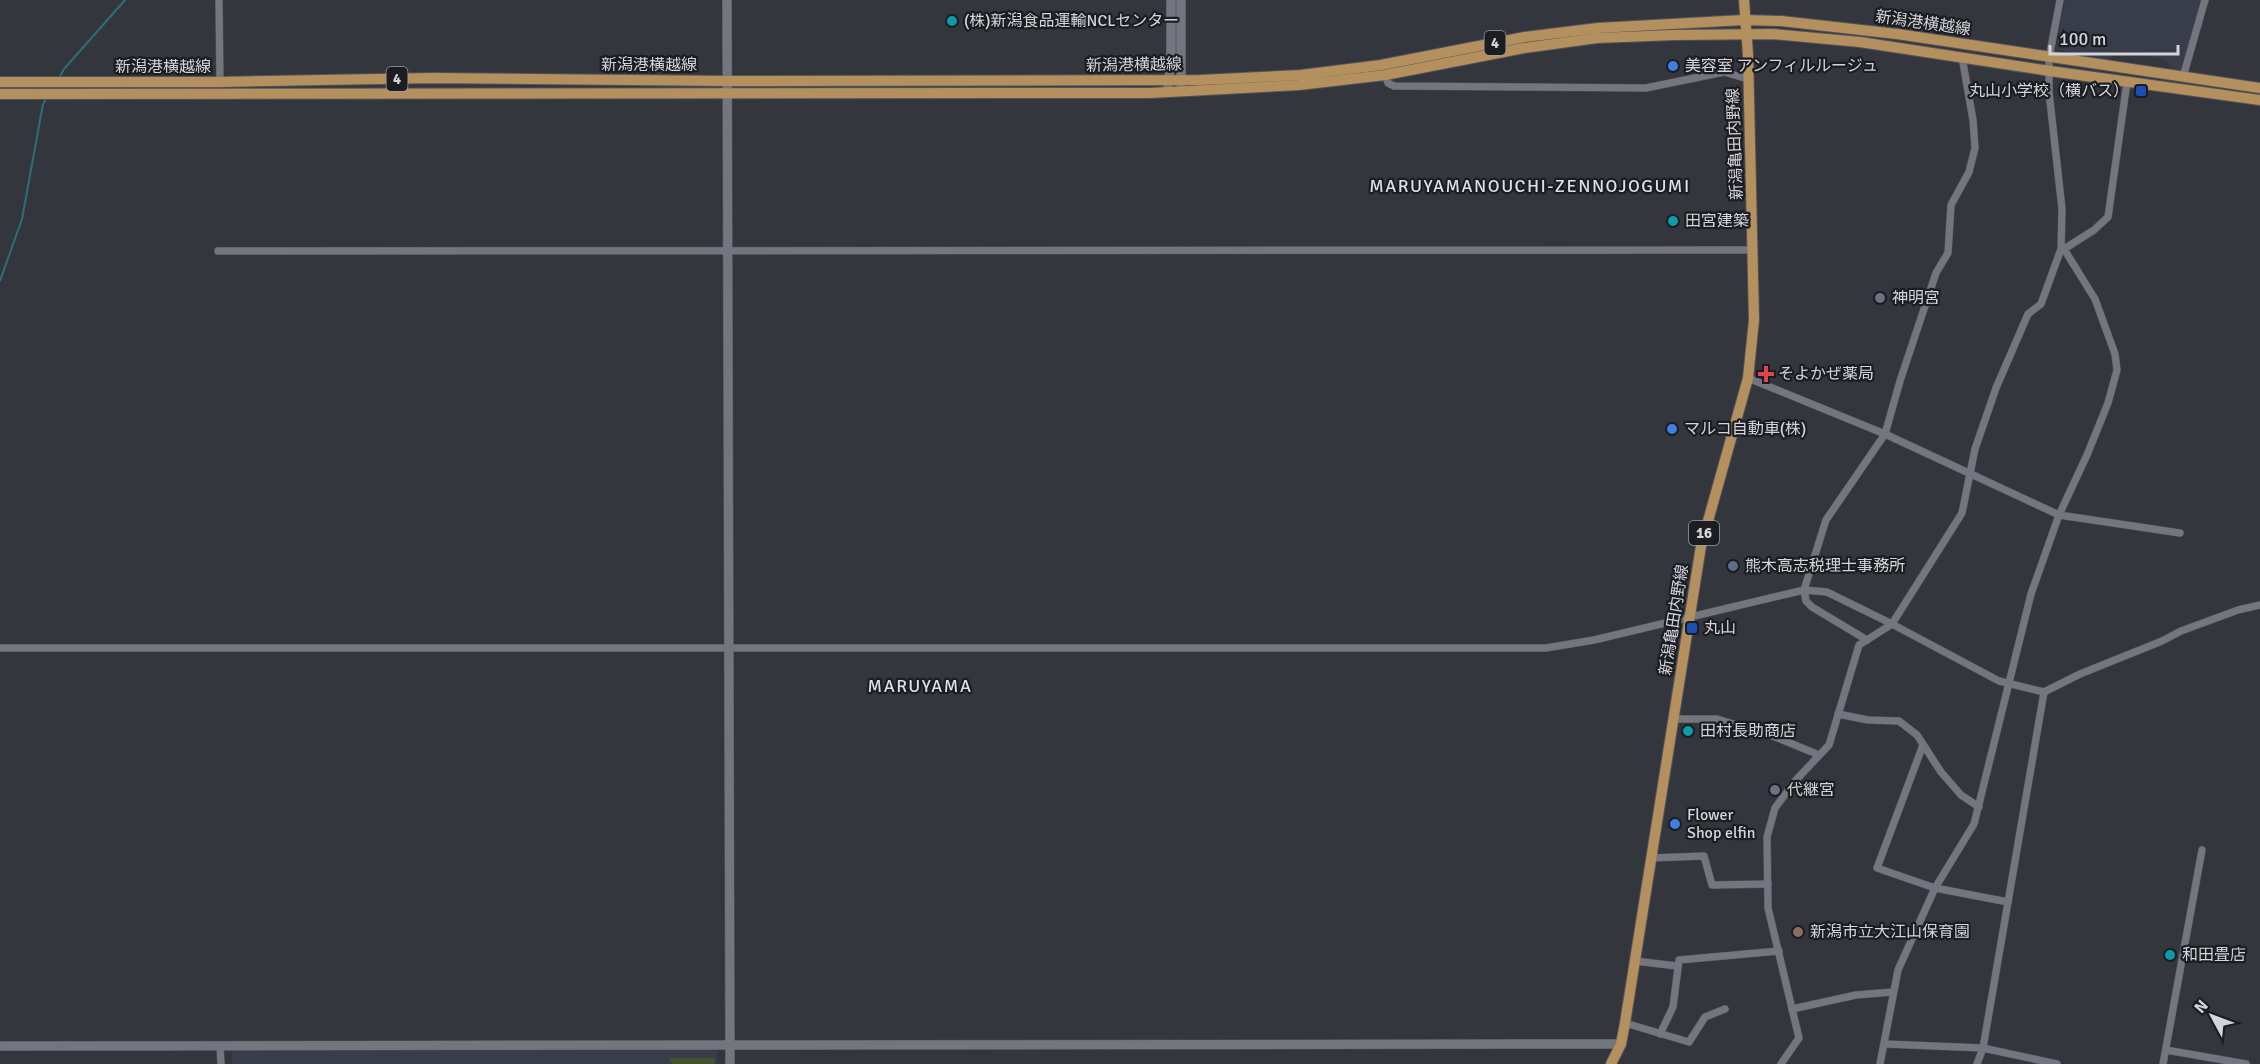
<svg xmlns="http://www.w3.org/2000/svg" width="2260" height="1064" viewBox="0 0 2260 1064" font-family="Signika,'Noto Sans JP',sans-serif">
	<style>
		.built { fill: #393c4a }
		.green { fill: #46522d }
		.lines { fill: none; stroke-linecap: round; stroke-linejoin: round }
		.stream { stroke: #2d6e7a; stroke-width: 2 }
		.street-casing { stroke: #53545b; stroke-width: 8 }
		.secondary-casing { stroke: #53545b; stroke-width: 10 }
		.primary-casing { stroke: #53545b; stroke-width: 12 }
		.street { stroke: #74767f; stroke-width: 7 }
		.secondary { stroke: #74767f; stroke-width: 9 }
		.primary { stroke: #b4905e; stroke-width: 10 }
		.culture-dot { fill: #0f9aa8; stroke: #1c1d21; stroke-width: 2 }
		.shop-dot { fill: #3f7fe0; stroke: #1c1d21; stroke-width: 2 }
		.transit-dot { fill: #1a4fb4; stroke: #1c1d21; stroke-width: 2 }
		.worship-dot { fill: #6b7280; stroke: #1c1d21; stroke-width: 2 }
		.health-dot { fill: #e0444e; stroke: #1c1d21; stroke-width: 2 }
		.service-dot { fill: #5c6f8a; stroke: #1c1d21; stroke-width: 2 }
		.education-dot { fill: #8d6e63; stroke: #1c1d21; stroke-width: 2 }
		.labels { text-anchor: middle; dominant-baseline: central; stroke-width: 4.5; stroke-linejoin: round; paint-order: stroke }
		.shield { fill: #1c1d21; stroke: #9c9ea2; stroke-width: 1.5 }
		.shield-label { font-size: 15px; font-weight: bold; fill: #d3d5da }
		.poi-label { font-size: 16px; fill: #d3d5da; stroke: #1c1d21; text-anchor: start }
		.street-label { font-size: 16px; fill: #d3d5da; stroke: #1c1d21 }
		.neighbourhood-label { font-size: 18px; letter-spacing: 1.5px; fill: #dcdfe9; stroke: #1c1d21 }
	</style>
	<rect width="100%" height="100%" fill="#34363d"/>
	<!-- built -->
	<g class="built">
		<path d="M2065,0H2203L2184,67L2180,70L2172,69L2163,59L2117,52L2107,60L2056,50Z"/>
		<path d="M717,1049V1064H232V1051Z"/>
	</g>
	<!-- green -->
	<path class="green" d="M669,1058H714V1064H672Z"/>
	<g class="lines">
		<!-- stream -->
		<g class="stream">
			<path d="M59,78L64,69L125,0"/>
			<path d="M0,281L22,219L43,104L47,98"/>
		</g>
		<!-- street casing -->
		<g class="street-casing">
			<g id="street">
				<path d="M219,0L220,82"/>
				<path d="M1385,75L1388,83L1394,86L1646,88L1724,72L1748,79"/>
				<path d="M2183,77L2205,0"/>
				<path d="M2064,249L2094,230L2108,217L2127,82"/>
				<path d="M218,251L1753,250"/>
				<path d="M1748,378L1885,434L2059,515L2180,533"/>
				<path d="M1867,640L1812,607L1806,601L1804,590L1826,520L1885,434L1900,381L1936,273L1948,253L1951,205L1969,172L1975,148L1973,120L1962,57"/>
				<path d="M0,648H1546L1594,640L1804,590L1827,592L1892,624L1999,681L2044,692L2080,674L2162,641L2181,631L2238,610L2260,605"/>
				<path d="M1838,714L1868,720L1899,721L1917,735L1941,772L1961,795L1979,807"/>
				<path d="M1674,719H1717L1773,736L1819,755"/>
				<path d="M1923,745L1877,868L1935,888L2008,902"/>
				<path d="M1651,858L1704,856L1712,885L1768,884"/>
				<path d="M1635,961L1677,966"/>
				<path d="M1792,1009L1856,995L1893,992"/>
				<path d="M1625,1023L1689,1042L1705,1017L1725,1009"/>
				<path d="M1660,1034L1673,1007L1679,960L1779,951"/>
				<path d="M1885,1044L1983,1048L2057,1064"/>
				<path d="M220,1046L221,1064"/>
				<path d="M2166,1050L2246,1064"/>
				<path d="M1781,1064L1799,1038L1768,908L1767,837L1775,808L1795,781L1829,745L1859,645L1892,624L1962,513L1975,449L1996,388L2028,314L2041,304L2061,249L2062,209L2049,92V58L2060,0"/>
				<path d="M1880,1064L1898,970L1935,888L1974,824L2031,594L2059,515L2087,455L2108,403L2117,370L2115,354L2095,299L2064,249H2061"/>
				<path d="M1977,1064L1983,1048L2044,692"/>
				<path d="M2163,1064L2202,850"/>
			</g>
		</g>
		<!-- secondary casing -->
		<g class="secondary-casing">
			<g id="secondary">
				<path d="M727,0L730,1064"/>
				<path d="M1181,0V85"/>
				<path d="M1168,86L1171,60V0"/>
				<path d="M0,1046L1621,1044"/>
			</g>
		</g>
		<!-- primary casing -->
		<g class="primary-casing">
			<g id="primary">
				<path d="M0,82H220L432,78L728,81L1200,80L1301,75L1381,65L1525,37L1598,28L1744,20L1781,21L1897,34L2260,88"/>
				<path d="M0,94L1150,93L1299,85L1385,75L1524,48L1597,38L1674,35L1773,34L1860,42L2050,71L2260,100"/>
				<path d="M1611,1064L1621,1044L1625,1023L1701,546L1748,378L1754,320L1748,55L1744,0"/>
			</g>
		</g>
		<!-- street -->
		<use href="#street" class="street"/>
		<!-- secondary -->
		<use href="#secondary" class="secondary"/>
		<!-- primary -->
		<use href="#primary" class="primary"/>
	</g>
	<!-- markers -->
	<g class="culture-dot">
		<circle cx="952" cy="21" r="6"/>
		<circle cx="1673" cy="221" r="6"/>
		<circle cx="1688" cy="731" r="6"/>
		<circle cx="2170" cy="955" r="6"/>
	</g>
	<g class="shop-dot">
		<circle cx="1673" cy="66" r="6"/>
		<circle cx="1672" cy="429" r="6"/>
		<circle cx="1675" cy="824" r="6"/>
	</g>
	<g class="transit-dot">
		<rect x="2135" y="85" width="12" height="12" rx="3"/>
		<rect x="1686" y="622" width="12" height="12" rx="3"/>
	</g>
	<g class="worship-dot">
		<circle cx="1880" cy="298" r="6"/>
		<circle cx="1775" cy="790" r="6"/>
	</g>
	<path class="health-dot" d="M1763 365h6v6h6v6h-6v6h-6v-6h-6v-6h6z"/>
	<circle class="service-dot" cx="1733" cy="566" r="6"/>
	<circle class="education-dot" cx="1798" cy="932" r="6"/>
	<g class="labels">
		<!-- shield labels -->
		<g class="shield">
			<rect x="1484.5" y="31" width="21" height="24" rx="4.5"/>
			<rect x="386.5" y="67" width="21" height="24" rx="4.5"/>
			<rect x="1689" y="521" width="30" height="24" rx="4.5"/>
		</g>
		<g class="shield-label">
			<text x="1495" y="43">4</text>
			<text x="397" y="79">4</text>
			<text x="1704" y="533">16</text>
		</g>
		<!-- poi labels -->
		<g class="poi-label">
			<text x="964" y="21">(株)新潟食品運輸NCLセンター</text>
			<text x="1685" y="66">美容室 アンフィルルージュ</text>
			<text x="2129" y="91" text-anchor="end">丸山小学校（横バス）</text>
			<text x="1685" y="221">田宮建築</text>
			<text x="1892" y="298">神明宮</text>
			<text x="1778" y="374">そよかぜ薬局</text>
			<text x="1684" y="429">マルコ自動車(株)</text>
			<text x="1745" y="566">熊木高志税理士事務所</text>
			<text x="1704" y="628">丸山</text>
			<text x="1700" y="731">田村長助商店</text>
			<text x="1787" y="790">代継宮</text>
			<text x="1687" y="815">Flower<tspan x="1687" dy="18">Shop elfin</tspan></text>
			<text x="1810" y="932">新潟市立大江山保育園</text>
			<text x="2182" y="955">和田畳店</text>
		</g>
		<!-- street labels -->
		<g class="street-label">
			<text transform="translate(1923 23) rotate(8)">新潟港横越線</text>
			<text x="649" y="65">新潟港横越線</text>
			<text transform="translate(1134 65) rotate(-1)">新潟港横越線</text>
			<text x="163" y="67">新潟港横越線</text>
			<text transform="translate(1735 144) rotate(-92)">新潟亀田内野線</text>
			<text transform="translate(1674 620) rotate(-81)">新潟亀田内野線</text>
		</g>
		<!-- neighbourhood labels -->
		<g class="neighbourhood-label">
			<text x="1530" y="186">MARUYAMANOUCHI-ZENNOJOGUMI</text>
			<text x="920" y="686">MARUYAMA</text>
		</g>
	</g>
	<!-- north arrow -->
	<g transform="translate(2212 1016) rotate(311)" stroke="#1c1d21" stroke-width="4.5" paint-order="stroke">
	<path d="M0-4.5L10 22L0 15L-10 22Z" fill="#d3d5da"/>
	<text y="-9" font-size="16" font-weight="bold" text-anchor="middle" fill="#d3d5da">N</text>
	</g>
	<!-- scale -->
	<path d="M2050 45v9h128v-9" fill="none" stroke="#d3d5da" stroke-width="3"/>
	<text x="2059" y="45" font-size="18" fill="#d3d5da" stroke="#1c1d21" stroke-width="4.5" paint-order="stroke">100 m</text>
</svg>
